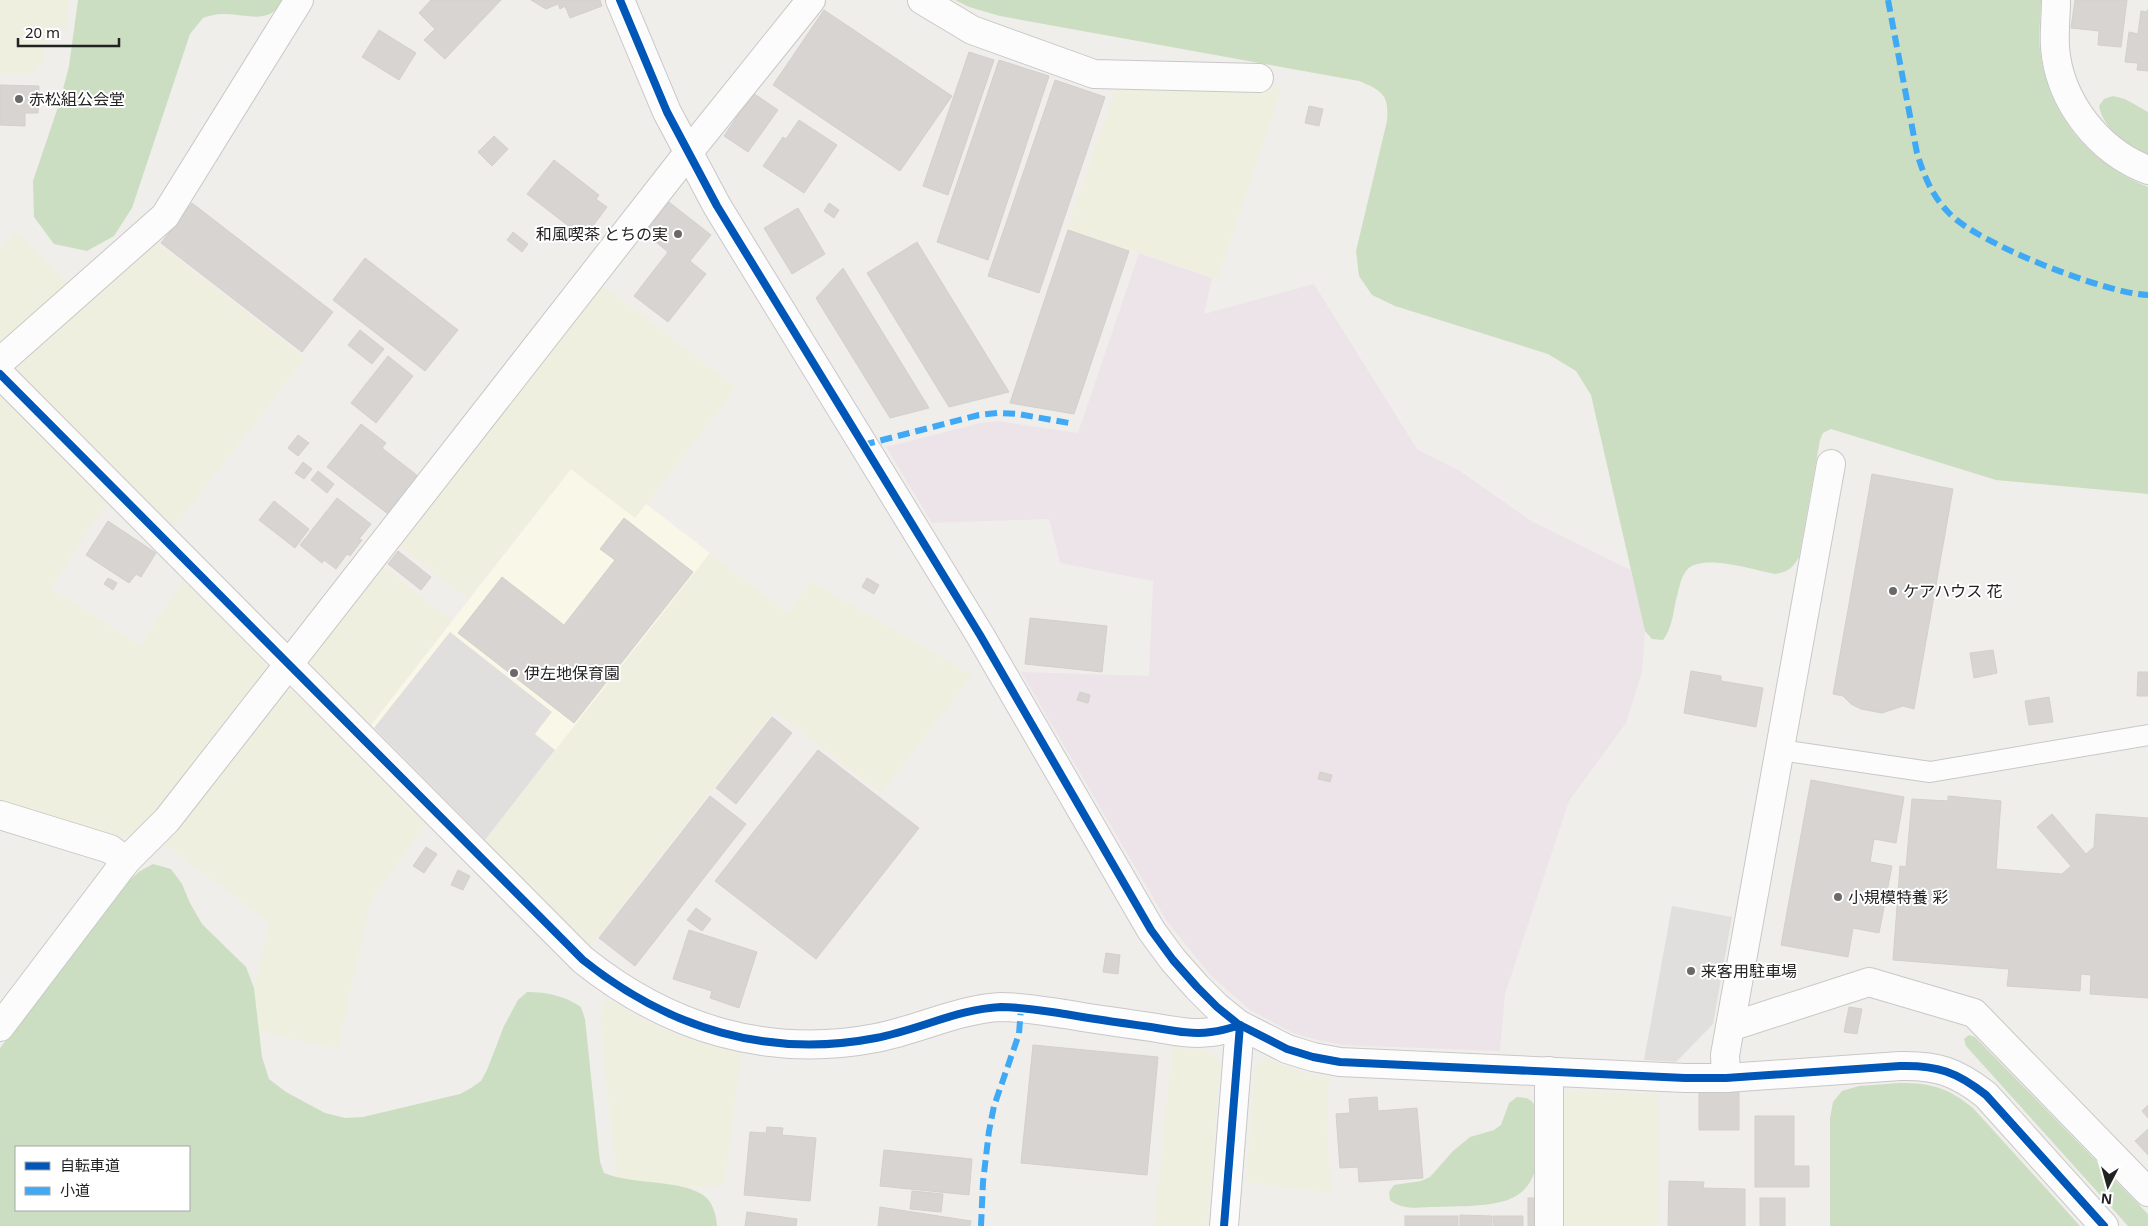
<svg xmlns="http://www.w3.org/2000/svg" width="2148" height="1226" viewBox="0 0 2148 1226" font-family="'Noto Sans','Noto Sans JP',sans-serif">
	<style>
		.industrial { fill: #ede4e9 }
		.education { fill: #f8f7e8 }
		.farmland { fill: #efefdf }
		.forest { fill: #cbdec1; fill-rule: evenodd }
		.parking { fill: #e0dfde }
		.building { fill: #d7d4d2; stroke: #d3d0cc }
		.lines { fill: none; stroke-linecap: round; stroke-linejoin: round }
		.lane-casing { stroke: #c9c8c7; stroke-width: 22 }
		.street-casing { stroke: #c9c8c7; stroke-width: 30 }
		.lane { stroke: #fdfcfc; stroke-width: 20 }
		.street { stroke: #fdfcfc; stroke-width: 28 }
		.quiet { stroke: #3fa9f5; stroke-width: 6; stroke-dasharray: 12 6; stroke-linecap: butt }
		.cycleway-casing { stroke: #fff; stroke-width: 11 }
		.cycleway { stroke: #0057b8; stroke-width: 8 }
		.poi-dot { fill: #6a6968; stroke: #fff; stroke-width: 2 }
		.labels { text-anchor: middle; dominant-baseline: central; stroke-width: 4; stroke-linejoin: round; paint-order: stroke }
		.poi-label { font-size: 16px; fill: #222; stroke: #fff; text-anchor: start }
	</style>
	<rect width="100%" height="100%" fill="#f0eeeb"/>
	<!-- industrial -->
	<path class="industrial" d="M1139,253L1212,278L1204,314L1314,284L1417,449L1460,471L1531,521L1631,570L1645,631L1642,672L1626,723L1569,801L1505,994L1500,1051L1343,1045L1317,1040L1293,1033L1250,1010L1211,976L1166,920L1021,672L1149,676L1153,581L1060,563L1049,519L932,523L886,447L981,423L998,421L1078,433Z"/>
	<!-- education -->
	<path class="education" d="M571,469L634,517L646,504L710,553L485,840L371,725Z"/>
	<!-- farmland -->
	<g class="farmland">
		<path d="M0,0H69L67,29L46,27L43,62L30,74L0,73Z"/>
		<path d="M1116,87L1282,88L1217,279L1067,229Z"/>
		<path d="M17,232L68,284L0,342V249Z"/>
		<path d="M156,242L305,358L174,527L18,371L19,361Z"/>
		<path d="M602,284L736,388L635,518L571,469L468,599L398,545Z"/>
		<path d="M0,395L107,502L51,588L140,646L183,580L265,662V673L157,811L133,835L118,838L0,802Z"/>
		<path d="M710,553L787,613L812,582L972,675L881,793L774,711L590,946L485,840Z"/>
		<path d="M382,566L452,620L371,725L312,666V655Z"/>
		<path d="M293,690L426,824L371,899L338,1049L259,1031L254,988L269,922L162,842L284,691Z"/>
		<path d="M614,1001L633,1014L665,1030L700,1043L741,1054L724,1186L682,1187L617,1178L600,1020L604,1003Z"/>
		<path d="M1172,1046L1211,1052L1220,1063L1207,1226H1154Z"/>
		<path d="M1266,1059L1309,1074L1329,1078L1327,1129L1331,1193L1246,1182L1255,1065Z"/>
		<path d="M1567,1090L1658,1094V1226H1560V1097Z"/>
	</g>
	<!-- forest -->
	<g class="forest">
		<path d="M78,0H284C267,27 247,13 223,14C216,14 209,16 203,18L190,34L132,208L114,236L87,251L54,244L34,217L33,181L60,101L69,66Z"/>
		<path d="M955,0H2041C2041,16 2038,33 2040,50C2048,115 2088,163 2148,187V494L1996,480L1831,429L1823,433L1820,440L1799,557C1793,568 1788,572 1775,574C1754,570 1700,552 1686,571C1680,579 1679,590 1676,600C1673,614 1672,628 1663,640L1652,639L1645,631L1591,395L1576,371L1548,354L1395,306L1372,295L1359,276L1356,251L1387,121C1389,95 1383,91 1359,81L1000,16L969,7Z"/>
		<path d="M2113,96L2125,99L2148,112V154C2128,146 2103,129 2099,106L2104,99Z"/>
		<path d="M153,864L171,869L182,884L190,903L202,924L246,967L254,988L262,1057L269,1079L286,1092L325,1113L345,1118L363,1117L460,1094L471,1088L481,1081L487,1070L504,1026L518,1000L527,992C547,992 565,996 581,1007L585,1019L600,1162L604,1173C632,1185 679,1179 703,1195C713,1202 716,1214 717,1226H0V1048L125,884L140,871ZM16,1147H189V1210H16Z"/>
		<path d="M1969,1035L1975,1037L2148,1214V1226H2128L1966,1046L1964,1039Z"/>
		<path d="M1900,1083C1932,1083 1948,1088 1973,1108L2080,1226H1830V1118L1833,1102L1842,1091L1859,1086Z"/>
		<path d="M1517,1097C1524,1098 1529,1097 1534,1104C1539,1111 1538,1121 1538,1130C1539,1156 1539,1187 1510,1199C1491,1207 1458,1206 1437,1207C1421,1207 1403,1211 1390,1200L1389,1192L1394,1185L1421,1181L1430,1177L1453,1151L1470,1137L1494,1130L1501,1125L1509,1103Z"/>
	</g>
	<!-- parking -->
	<g class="parking">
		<path d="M450,632L552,712L535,734L555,750L485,840L374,728Z"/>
		<path d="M1672,906L1732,917L1713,1024L1676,1062L1644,1060Z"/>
	</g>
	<!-- building -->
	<g class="building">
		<path d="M431,0H501L445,59L424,40L435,29L419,13Z"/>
		<path d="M531,0H600L602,6L570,18L565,6L560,9L558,4L546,9Z"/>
		<path d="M2075,0H2127L2121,47L2098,45L2099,31L2071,28Z"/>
		<path d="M2148,9V71L2137,70L2138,63L2125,62L2129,32L2138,34L2141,11L2148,12Z"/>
		<path d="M824,10L952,96L900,171L773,85Z"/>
		<path d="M379,30L416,53L399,80L362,57Z"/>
		<path d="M969,52L994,60L948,195L923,186Z"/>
		<path d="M999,60L1049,76L988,260L937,242Z"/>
		<path d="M1055,80L1105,97L1039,293L988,276Z"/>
		<path d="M0,85L39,86L38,113H25V126L0,125Z"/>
		<path d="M753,93L778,110L748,152L724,136Z"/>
		<path d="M1309,106L1323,109L1319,126L1305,123Z"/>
		<path d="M799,120L837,145L804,193L763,166L783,137L786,139Z"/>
		<path d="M494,136L508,149L492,166L478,152Z"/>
		<path d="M554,160L599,195L596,199L607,207L584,238L527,194Z"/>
		<path d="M669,202L711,235L690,261L706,274L668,322L634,296L668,252L645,233Z"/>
		<path d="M192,203L333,312L302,352L161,243Z"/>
		<path d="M829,203L839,210L834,218L824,211Z"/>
		<path d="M798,208L825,254L792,274L764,228Z"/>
		<path d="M1068,230L1129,251L1074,414L1010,403Z"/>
		<path d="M513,232L528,244L522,252L507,240Z"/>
		<path d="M917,242L1009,392L949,407L867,273Z"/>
		<path d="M365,258L458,330L425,371L333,300Z"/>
		<path d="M843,268L929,408L890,418L816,298Z"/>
		<path d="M360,330L384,349L372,364L348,345Z"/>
		<path d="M388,356L413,376L376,423L351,403Z"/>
		<path d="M361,424L386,443L382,448L418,476L388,514L327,467Z"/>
		<path d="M298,435L309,443L298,456L288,448Z"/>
		<path d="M303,462L312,469L304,479L295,473Z"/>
		<path d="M318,471L334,484L327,493L311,480Z"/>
		<path d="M1872,474L1953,489L1914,709L1903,706L1882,713L1861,709L1851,704L1843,696L1833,694Z"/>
		<path d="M337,498L371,524L359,539L362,540L350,556L347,554L336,569L324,560L322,563L300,545Z"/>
		<path d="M274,501L309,529L295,548L259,520Z"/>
		<path d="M624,518L693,572L574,723L458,633L502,577L564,625L615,560L600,549Z"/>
		<path d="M108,521L156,553L141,577L136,574L129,583L86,555Z"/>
		<path d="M398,551L431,577L421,590L388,564Z"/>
		<path d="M108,578L117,583L113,590L104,584Z"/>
		<path d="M867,578L879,585L874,594L862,587Z"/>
		<path d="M1030,618L1107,626L1102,672L1025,664Z"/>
		<path d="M1993,650L1997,673L1974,678L1970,653Z"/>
		<path d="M1691,671L1721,676V681L1763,688L1756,727L1684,713Z"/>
		<path d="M2138,672H2148V696H2137Z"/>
		<path d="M1080,692L1090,695L1088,703L1077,700Z"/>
		<path d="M2049,697L2053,722L2029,725L2025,701Z"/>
		<path d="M772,717L792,733L736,804L716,788Z"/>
		<path d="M818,750L919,828L816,959L715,881Z"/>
		<path d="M1320,772L1332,775L1330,782L1318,779Z"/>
		<path d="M1811,780L1904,797L1896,843L1874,839L1870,862L1892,866L1879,933L1853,928L1848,957L1781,945Z"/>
		<path d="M710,796L746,824L635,966L599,938Z"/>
		<path d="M1948,796L2001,801L1996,869L2062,874L2071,866L2037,827L2052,814L2086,854L2094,847L2096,814L2148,818V998L2090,994L2091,975L2081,974L2080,991L2007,986L2009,969L1893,960L1900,866L1906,867L1912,799L1948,801Z"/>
		<path d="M426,847L437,854L424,873L413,866Z"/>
		<path d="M458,870L470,876L463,890L451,885Z"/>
		<path d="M696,908L711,919L702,931L687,920Z"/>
		<path d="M689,930L757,952L739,1008L710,998L712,991L673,979Z"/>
		<path d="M1106,953L1120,955L1118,974L1103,972Z"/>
		<path d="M1849,1007L1862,1009L1857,1034L1844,1032Z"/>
		<path d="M1033,1045L1158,1057L1147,1175L1021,1163Z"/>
		<path d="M1739,1092V1130H1699V1093Z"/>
		<path d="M1377,1097L1378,1111L1417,1108L1423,1178L1359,1182L1358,1167L1340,1168L1336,1114L1350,1113L1349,1099Z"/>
		<path d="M2148,1105V1118L2142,1111Z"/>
		<path d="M1755,1116H1794V1166H1809V1187H1755Z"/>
		<path d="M767,1127L783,1128L782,1135L816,1138L810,1201L744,1195L750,1132L766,1133Z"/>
		<path d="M2148,1129V1155L2135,1141Z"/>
		<path d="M884,1150L972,1159L969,1195L880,1186Z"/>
		<path d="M1669,1181L1704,1182L1703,1188L1745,1189V1226H1668Z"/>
		<path d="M912,1191L943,1194L941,1212L910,1209Z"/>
		<rect x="1528" y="1198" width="13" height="28"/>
		<rect x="1760" y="1198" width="25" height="28"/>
		<path d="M880,1207L971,1221L970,1226H878Z"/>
		<path d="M747,1212L797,1219L796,1226H745Z"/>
		<path d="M1460,1215L1492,1216V1226H1460Z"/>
		<rect x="1405" y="1216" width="53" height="10"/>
		<path d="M1493,1216H1523V1226H1494Z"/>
	</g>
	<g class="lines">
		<!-- lane casing -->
		<g class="lane-casing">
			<path id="lane" d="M1780,750L1930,772L2148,735"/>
		</g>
		<!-- street casing -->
		<g class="street-casing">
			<g id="street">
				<path d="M620,0L667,112L717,206L980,635L1151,930L1173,960L1197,987L1217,1007L1238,1024L1287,1049L1313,1057L1340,1062L1685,1078H1726L1900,1066C1937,1065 1957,1072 1986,1095L2104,1226"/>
				<path d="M922,0L972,30L1094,74L1259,78"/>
				<path d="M2056,0C2056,15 2054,31 2055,47C2059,101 2098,151 2148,170"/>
				<path d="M0,362L165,216L299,0"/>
				<path d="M0,374L583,960C668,1028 767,1059 876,1038C918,1030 958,1009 1001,1007C1022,1007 1044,1011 1065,1014C1093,1019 1122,1023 1151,1027C1170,1030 1191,1035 1211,1032C1221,1031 1231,1028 1240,1025L1224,1226"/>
				<path d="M0,815L110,849L126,861"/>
				<path d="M0,1027L126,861L167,820L688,153L811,0"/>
				<path d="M1730,1027L1869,982L1974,1013L2148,1192"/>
				<path d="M1726,1078L1725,1055L1831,464"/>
				<path d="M1549,1226V1071"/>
			</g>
		</g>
		<!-- lane -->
		<use href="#lane" class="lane"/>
		<!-- street -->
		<use href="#street" class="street"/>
		<!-- quiet -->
		<g class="quiet">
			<path d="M1888,0L1917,153C1924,176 1932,196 1949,213C1976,243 2107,294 2148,295"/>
			<path d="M863,445L979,415L998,413L1018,414L1069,423"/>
			<path d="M981,1226L983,1182L989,1131L994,1106L1019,1034L1021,1008"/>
		</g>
		<!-- cycleway casing -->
		<g class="cycleway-casing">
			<g id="cycleway">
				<path d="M620,0L667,112L717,206L980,635L1151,930L1173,960L1197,987L1217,1007L1238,1024L1287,1049L1313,1057L1340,1062L1685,1078H1726L1900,1066C1937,1065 1957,1072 1986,1095L2104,1226"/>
				<path d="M0,374L583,960C668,1028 767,1059 876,1038C918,1030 958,1009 1001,1007C1022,1007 1044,1011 1065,1014C1093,1019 1122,1023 1151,1027C1170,1030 1191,1035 1211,1032C1221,1031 1231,1028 1240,1025L1224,1226"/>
			</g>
		</g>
		<!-- cycleway -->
		<use href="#cycleway" class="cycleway"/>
	</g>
	<!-- markers -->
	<g class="poi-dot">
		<circle cx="19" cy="99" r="5"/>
		<circle cx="678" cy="234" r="5"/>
		<circle cx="1893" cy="591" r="5"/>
		<circle cx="514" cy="673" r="5"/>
		<circle cx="1838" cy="897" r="5"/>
		<circle cx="1691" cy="971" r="5"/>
	</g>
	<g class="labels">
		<!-- poi labels -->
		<g class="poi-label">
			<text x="29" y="99">赤松組公会堂</text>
			<text x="668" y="234" text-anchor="end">和風喫茶 とちの実</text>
			<text x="1903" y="591">ケアハウス 花</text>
			<text x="524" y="673">伊左地保育園</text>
			<text x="1848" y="897">小規模特養 彩</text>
			<text x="1701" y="971">来客用駐車場</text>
		</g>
	</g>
	<!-- legend -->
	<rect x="15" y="1146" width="175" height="65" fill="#ffffff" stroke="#a7a7a7"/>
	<rect x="25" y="1162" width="25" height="8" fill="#0057b8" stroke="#a7a7a7"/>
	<text x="60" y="1171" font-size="15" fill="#222222">自転車道</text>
	<rect x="25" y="1187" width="25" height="8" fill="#3fa9f5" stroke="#a7a7a7"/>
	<text x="60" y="1196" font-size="15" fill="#222222">小道</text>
	<!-- north arrow -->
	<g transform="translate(2108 1186) rotate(186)" stroke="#ffffff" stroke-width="4" paint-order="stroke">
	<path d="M0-4L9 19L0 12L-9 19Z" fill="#222222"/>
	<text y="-8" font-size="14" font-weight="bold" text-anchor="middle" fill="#222222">N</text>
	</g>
	<!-- scale -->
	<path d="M18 38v8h101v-8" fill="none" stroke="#222222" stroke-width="2.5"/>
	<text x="25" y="38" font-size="15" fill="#222222" stroke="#ffffff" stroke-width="4" paint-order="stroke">20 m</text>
</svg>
